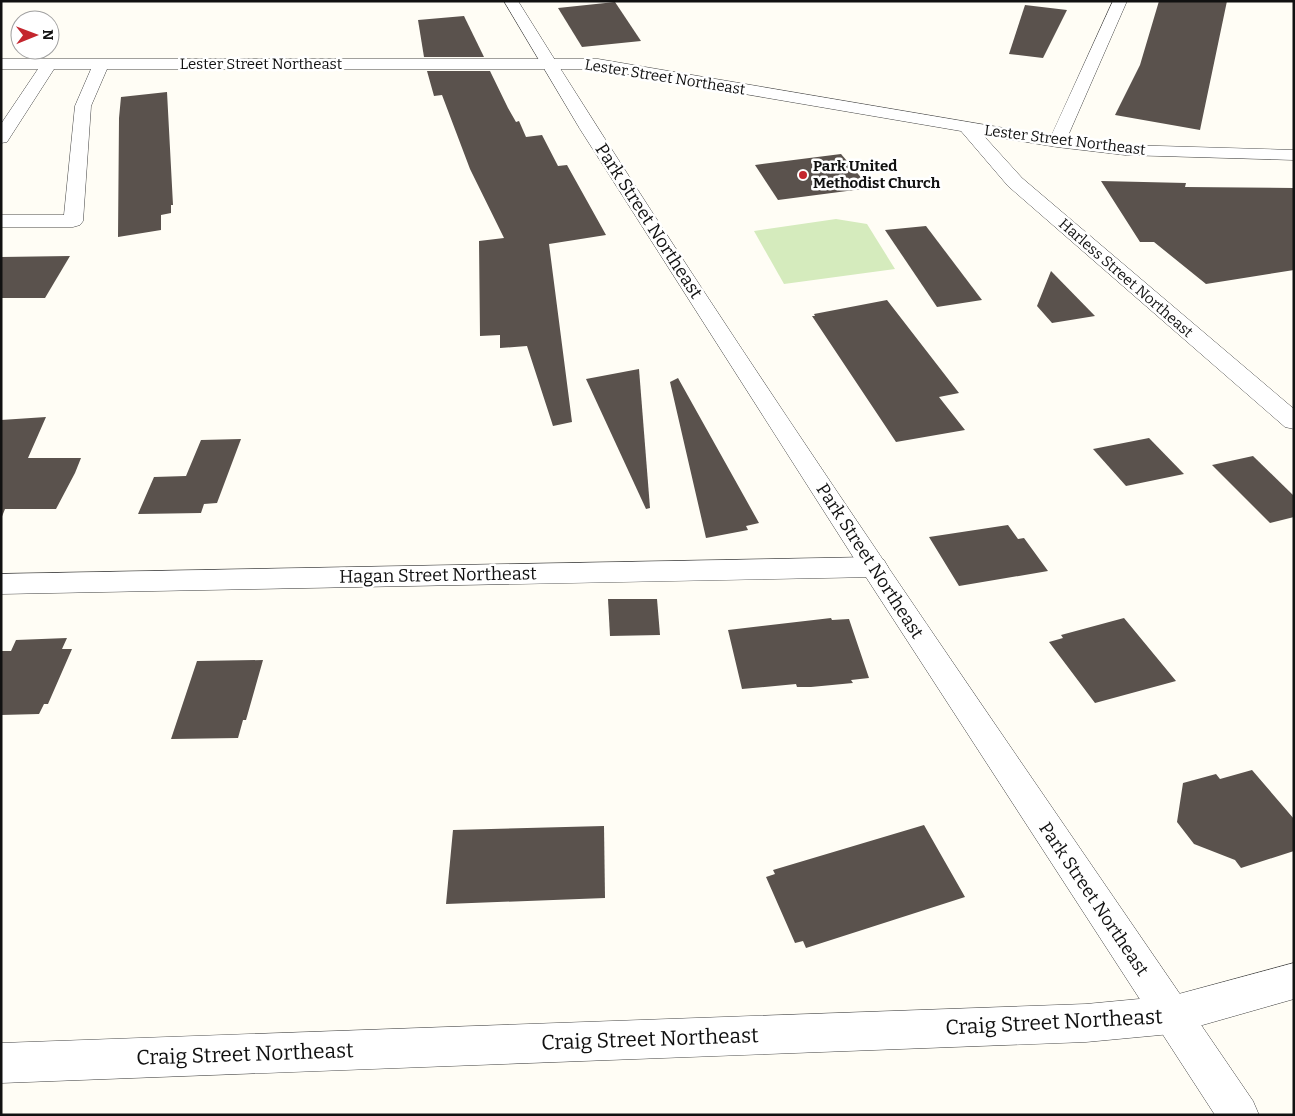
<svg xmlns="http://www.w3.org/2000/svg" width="1295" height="1116" viewBox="0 0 1295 1116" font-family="Bitter,serif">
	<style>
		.green { fill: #d5ebbd }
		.building { fill: #5a524d }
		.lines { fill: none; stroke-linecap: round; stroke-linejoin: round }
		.minor-casing { stroke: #444; stroke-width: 1 }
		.tertiary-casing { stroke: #444; stroke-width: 1 }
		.minor { fill: #fff; fill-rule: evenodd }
		.tertiary { fill: #fff; fill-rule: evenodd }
		.poi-dot { fill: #c4262e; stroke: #fff; stroke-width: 2 }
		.labels { text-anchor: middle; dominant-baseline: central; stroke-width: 5; stroke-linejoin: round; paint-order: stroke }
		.far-street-label { font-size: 15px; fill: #111; stroke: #fff }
		.far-poi-label { font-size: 15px; font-weight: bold; fill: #111; stroke: #fff; text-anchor: start }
		.street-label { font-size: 18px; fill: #111; stroke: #fff }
		.near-street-label { font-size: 21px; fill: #111; stroke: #fff }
	</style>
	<rect width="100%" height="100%" fill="#fffdf5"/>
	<!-- green -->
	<path class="green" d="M836,219L867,224L895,269L784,284L754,231Z"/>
	<!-- building -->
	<g class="building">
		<path d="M1159,1H1227L1200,130L1115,115L1140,65Z"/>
		<path d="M615,2L641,41L582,47L558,8Z"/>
		<path d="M1025,5L1067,10L1043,58L1009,54Z"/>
		<path d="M464,16L484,57H424L418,20Z"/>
		<path d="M427,71H490L508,108L516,122L519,121L526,137L542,135L558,166L567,165L606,235L549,244L572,422L553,426L527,346L500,348V335L480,336L479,241L504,238L470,169L442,95L434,96Z"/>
		<path d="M167,92L173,205H171V213L161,215V230L118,237L119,118L121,97Z"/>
		<path d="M841,154L870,188L778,200L755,165Z"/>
		<path d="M1101,181L1186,183L1185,187L1294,188V270L1206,284L1154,242H1140Z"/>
		<path d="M926,226L982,300L937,307L885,230Z"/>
		<path d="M70,256L45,298H1V257Z"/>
		<path d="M1051,271L1095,316L1052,323L1037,306Z"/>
		<path d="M887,300L959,393L939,397L965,430L896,442L812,316H815L814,314Z"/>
		<path d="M639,369L650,508L646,509L586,379Z"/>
		<path d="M678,378L759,523L746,526L748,530L706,538L670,382Z"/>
		<path d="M46,417L28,458H81L75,473L56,509H5L1,519V420Z"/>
		<path d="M1149,438L1184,474L1126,486L1093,449Z"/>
		<path d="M241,439L217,503L204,504L201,513L138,514L154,477L186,476L201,440Z"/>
		<path d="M1253,456L1294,496V517L1270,523L1212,465Z"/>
		<path d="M1008,525L1018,539L1024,538L1048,571L959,586L929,537Z"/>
		<path d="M608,599H657L660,635L610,636Z"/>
		<path d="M831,618L832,620L849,619L869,678L851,680L853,683L811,687H797L796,684L742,689L728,630Z"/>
		<path d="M1124,618L1176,681L1095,703L1049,642L1063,638L1061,635Z"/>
		<path d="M67,638L62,649H72L48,704H44L39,714L1,715V651H11L16,640Z"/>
		<path d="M263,660L246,720H243L238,738L171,739L197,661Z"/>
		<path d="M1252,770L1294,819V851L1241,868L1235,860L1194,844L1177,822L1183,783L1216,774L1220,779Z"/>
		<path d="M924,825L965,897L806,948L803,941L795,943L766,877L775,874L773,870Z"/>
		<path d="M604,826L605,898L446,904L453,830Z"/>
	</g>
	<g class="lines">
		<!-- minor casing -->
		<g class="minor-casing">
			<g id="minor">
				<path d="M1113,1H1127L1067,138L1125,145L1294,150V160L1125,155L1057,147L983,135L1022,178L1294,409V429L1285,427L1008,186L961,131L598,69H107L91,106L83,221L80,225L73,227H1V215H64L75,106L91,69H54L7,142L1,143V124L38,69H1V59H598L1051,136Z"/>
				<path d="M874,557L884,560L888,567L884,574L874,577L1,594V574Z"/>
				<path d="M1294,963V999L1171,1034L1086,1042L1,1083V1043L1086,1004L1171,996Z"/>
			</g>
		</g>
		<!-- tertiary casing -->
		<g class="tertiary-casing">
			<path id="tertiary" d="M504,1H518C751,376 1005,737 1253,1101L1259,1115H1215L864,574L580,129Z"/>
		</g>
		<!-- minor -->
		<use href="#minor" class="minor"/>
		<!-- tertiary -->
		<use href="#tertiary" class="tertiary"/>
	</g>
	<!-- markers -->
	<circle class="poi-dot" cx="803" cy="175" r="5"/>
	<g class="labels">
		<!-- far-street labels -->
		<g class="far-street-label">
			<text x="261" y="64">Lester Street Northeast</text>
			<text transform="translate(665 77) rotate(9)">Lester Street Northeast</text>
			<text transform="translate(1065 140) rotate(7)">Lester Street Northeast</text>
			<text transform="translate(1126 278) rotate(41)">Harless Street Northeast</text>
		</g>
		<!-- far-poi labels -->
		<g class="far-poi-label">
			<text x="813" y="166">Park United<tspan x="813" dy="17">Methodist Church</tspan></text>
		</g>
		<!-- street labels -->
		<g class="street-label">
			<text transform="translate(649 221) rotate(57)">Park Street Northeast</text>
			<text transform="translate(870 561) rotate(57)">Park Street Northeast</text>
			<text transform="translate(438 575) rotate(-1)">Hagan Street Northeast</text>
			<text transform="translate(1094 899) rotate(56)">Park Street Northeast</text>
		</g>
		<!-- near-street labels -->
		<g class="near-street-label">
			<text transform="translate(1054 1022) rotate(-3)">Craig Street Northeast</text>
			<text transform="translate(650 1039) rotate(-2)">Craig Street Northeast</text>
			<text transform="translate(245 1054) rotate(-2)">Craig Street Northeast</text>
		</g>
	</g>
	<!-- border -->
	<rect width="1295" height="1116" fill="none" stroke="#111111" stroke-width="5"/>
	<!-- north arrow -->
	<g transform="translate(35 35) rotate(89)"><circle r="24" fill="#ffffff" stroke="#a0a0a0"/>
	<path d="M0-4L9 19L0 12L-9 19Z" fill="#c4262e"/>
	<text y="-8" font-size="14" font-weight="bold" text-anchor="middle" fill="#111111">N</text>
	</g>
</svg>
